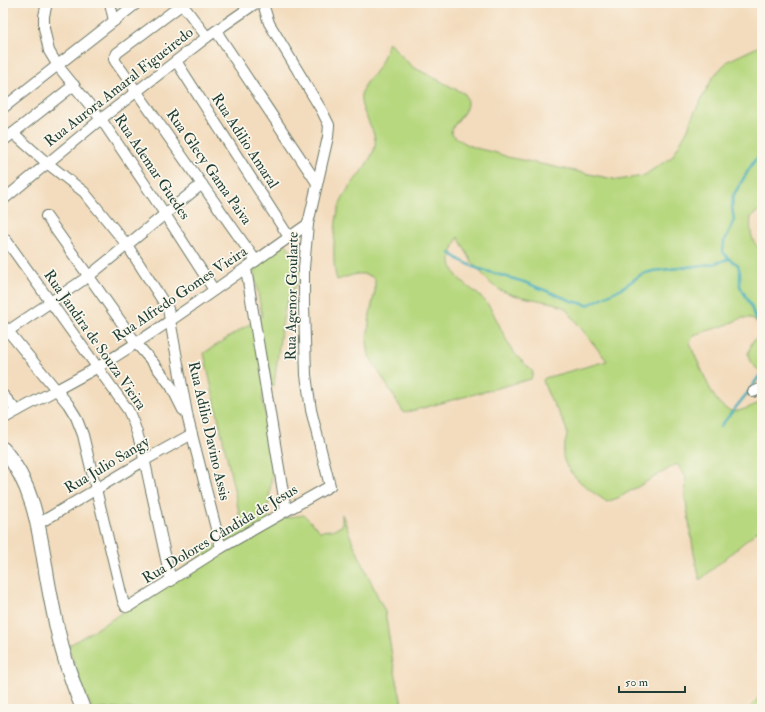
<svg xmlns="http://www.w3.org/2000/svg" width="765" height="712" viewBox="0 0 765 712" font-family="'IM FELL Double Pica',serif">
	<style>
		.green { fill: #b8d880; stroke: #6c8a5a }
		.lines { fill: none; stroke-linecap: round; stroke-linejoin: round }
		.stream { stroke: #3baab9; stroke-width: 2.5 }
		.street-casing { stroke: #697564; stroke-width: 12 }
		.secondary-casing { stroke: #697564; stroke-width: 16 }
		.street { stroke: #fff; stroke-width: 10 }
		.secondary { stroke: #fff; stroke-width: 14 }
		.labels { text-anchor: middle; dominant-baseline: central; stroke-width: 3.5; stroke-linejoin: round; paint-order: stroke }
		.street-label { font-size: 15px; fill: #1f3d34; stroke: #fbf7ec }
	</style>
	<rect width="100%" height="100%" fill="#fbf7ec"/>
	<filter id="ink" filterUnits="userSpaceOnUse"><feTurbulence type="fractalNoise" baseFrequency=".025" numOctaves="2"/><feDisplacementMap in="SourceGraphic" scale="8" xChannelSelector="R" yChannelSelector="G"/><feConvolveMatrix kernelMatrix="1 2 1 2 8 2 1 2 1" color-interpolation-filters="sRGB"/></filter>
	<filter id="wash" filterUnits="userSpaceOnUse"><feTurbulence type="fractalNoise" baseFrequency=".012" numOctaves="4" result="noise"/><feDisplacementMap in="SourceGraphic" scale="16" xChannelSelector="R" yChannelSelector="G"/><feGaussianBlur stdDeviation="0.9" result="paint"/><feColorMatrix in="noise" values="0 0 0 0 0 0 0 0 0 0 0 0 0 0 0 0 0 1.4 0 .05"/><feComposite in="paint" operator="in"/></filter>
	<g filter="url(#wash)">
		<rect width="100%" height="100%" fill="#f3dcbd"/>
		<!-- green -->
		<g class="green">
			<path d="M389,42L404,59L413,67L465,94C466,97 467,101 467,104C466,115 453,122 451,133C457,139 467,145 476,148C486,151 497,152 507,157L618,180L643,176L672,157L688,129L692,117L713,77L721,68L728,61L762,45V208L751,217C750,229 750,243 762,250V373L751,363L748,354L752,342L759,337L762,329L757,322L750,318H742L726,325L694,335L690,342C693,354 699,363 703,373C708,385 718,410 733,411C742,412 753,405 762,402V527L700,580L694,554L685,495L686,477L677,464L620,497L607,502C593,492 561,472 563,452C564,445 569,434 566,428C560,412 547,397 543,380L545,378L607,361L565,308L553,303L513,295L500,290L491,284L472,262L458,237C455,244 450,253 451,261C453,281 475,289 486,302C496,315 501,331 509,345C514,355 526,364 533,372L531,379L404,413L369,356L367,342L370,314L375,291V279C362,269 351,276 337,280C331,262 334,215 342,199C351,182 367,168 374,150C381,133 358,112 361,95C362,91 365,84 367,81C369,78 373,76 375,72C382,64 385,52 389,42Z"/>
			<path d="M284,242L298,258L300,272L298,281L289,298L285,308L281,331L274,385L262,397L269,432L272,474L267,516L276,519L304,515L320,531L332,530L342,526V514L353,543L385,612L393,662L403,709H92L83,690L68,646L114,618L242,526L204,353L262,316L253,266Z"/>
			<path d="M762,694V709H749Z"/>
		</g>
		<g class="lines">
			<!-- stream -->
			<g class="stream">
				<path d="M762,155L754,161L733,196L732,207L734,220L730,230L724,242L723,252L727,257L738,265L740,272V286L751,306L755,318L762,324"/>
				<path d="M450,253L460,260L476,268L524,282L572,301L588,305L622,288L642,274L653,271L713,264L729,259"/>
				<path d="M720,427L749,391L762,372"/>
			</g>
		</g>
	</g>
	<g filter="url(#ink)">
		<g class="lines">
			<!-- street casing -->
			<g class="street-casing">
				<g id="street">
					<path d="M47,3L44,16V28L49,51L58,66L101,119L165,214L214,290"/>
					<path d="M110,3L114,21"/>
					<path d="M184,3L117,53L114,59L115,61L256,261"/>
					<path d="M182,4L207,37"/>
					<path d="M216,31L317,183"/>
					<path d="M176,61L289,237"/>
					<path d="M3,108L137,3"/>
					<path d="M13,133L47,163L84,192L127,245L168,309L188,419L221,548"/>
					<path d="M3,141L74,85"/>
					<path d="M3,200L101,119L207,37L256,3"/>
					<path d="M46,216L136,343L155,365L171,386L183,410"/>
					<path d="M6,240L128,410C140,435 145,463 151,490C158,521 164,551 171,581"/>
					<path d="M246,269L286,510"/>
					<path d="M3,325L68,404L76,417L83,435L123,601L126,607L131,605L221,548L330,486L311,410L306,375L304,305V268L308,224L328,137L329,125L322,111L269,23L264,7L265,3"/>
					<path d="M8,331L89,276L202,184"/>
					<path d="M753,392L762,388"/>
					<path d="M3,395L17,411"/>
					<path d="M3,419C34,401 67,385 98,367C171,323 239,272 308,224"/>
					<path d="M38,524L145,460L192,434"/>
				</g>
			</g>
			<!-- secondary casing -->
			<g class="secondary-casing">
				<path id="secondary" d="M3,449C33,484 39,527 46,571C49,590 53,609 57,628C63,656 72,682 83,709"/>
			</g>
			<!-- street -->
			<use href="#street" class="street"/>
			<!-- secondary -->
			<use href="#secondary" class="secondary"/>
		</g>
	</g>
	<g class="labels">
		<!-- street labels -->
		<g class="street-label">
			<text transform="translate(119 87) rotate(-38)">Rua Aurora Amaral Figueiredo</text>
			<text transform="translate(245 141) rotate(57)">Rua Adilio Amaral</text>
			<text transform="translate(152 167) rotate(56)">Rua Ademar Guedes</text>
			<text transform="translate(209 167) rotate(55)">Rua Glecy Gama Paiva</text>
			<text transform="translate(180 294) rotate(-34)">Rua Alfredo Gomes Vieira</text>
			<text transform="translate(292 296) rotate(-89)">Rua Agenor Goularte</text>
			<text transform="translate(95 340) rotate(55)">Rua Jandira de Souza Vieira</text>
			<text transform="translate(209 431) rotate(77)">Rua Adilio Davino Assis</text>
			<text transform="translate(107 465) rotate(-31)">Rua Julio Sangy</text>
			<text transform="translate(220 534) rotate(-31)">Rua Dolores Cândida de Jesus</text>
		</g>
	</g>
	<!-- margin -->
	<rect width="765" height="712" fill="none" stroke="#fbf7ec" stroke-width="16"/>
	<!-- scale -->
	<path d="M619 686v6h66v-6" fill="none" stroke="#1f3d34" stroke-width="2"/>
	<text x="625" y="686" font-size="12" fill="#1f3d34" stroke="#fbf7ec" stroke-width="3" paint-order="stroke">50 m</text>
</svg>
